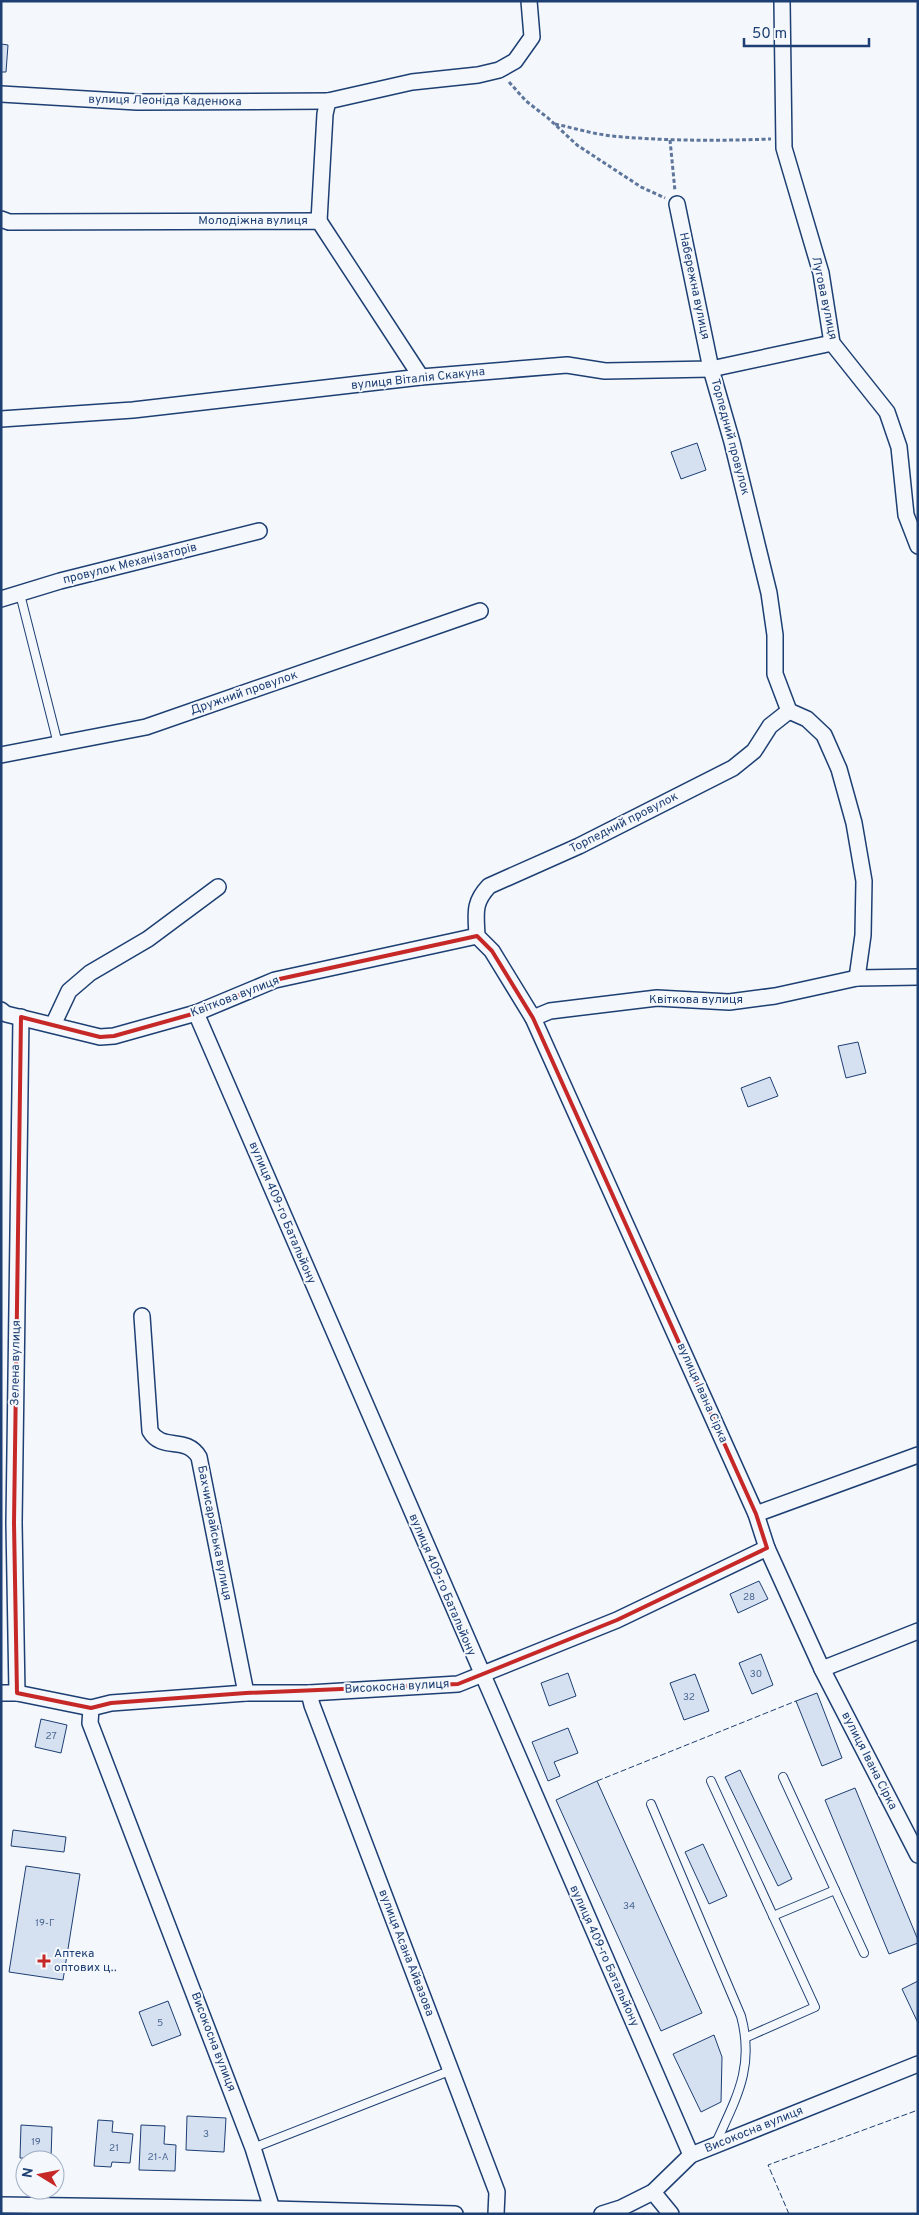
<svg xmlns="http://www.w3.org/2000/svg" width="919" height="2215" viewBox="0 0 919 2215" font-family="Overpass,sans-serif">
	<style>
		.building { fill: #d5e0f0; stroke: #1d3f73 }
		.lines { fill: none; stroke-linecap: round; stroke-linejoin: round }
		.lane-casing { stroke: #1d3f73; stroke-width: 10 }
		.street-casing { stroke: #1d3f73; stroke-width: 18 }
		.path { stroke: #5e769c; stroke-width: 3; stroke-dasharray: 4 2.5; stroke-linecap: butt }
		.lane { stroke: #f4f7fb; stroke-width: 8 }
		.street { stroke: #f4f7fb; stroke-width: 15 }
		.fence { stroke: #1d3f73; stroke-width: 1; stroke-dasharray: 6 2.5; stroke-linecap: butt }
		.marked { fill: none; stroke: #c62828; stroke-width: 4; stroke-linejoin: round }
		.poi-dot { fill: #c62828; stroke: #f4f7fb; stroke-width: 2 }
		.labels { text-anchor: middle; dominant-baseline: central; stroke-width: 4; stroke-linejoin: round; paint-order: stroke }
		.number-label { font-size: 10px; fill: #4b6792 }
		.street-label { font-size: 12px; fill: #1d3f73; stroke: #f4f7fb }
		.poi-label { font-size: 12px; fill: #1d3f73; stroke: #f4f7fb; text-anchor: start }
	</style>
	<rect width="100%" height="100%" fill="#f4f7fb"/>
	<!-- building -->
	<g class="building">
		<path d="M1,44L8,45L6,72H1Z"/>
		<path d="M697,443L706,470L681,479L671,452Z"/>
		<path d="M858,1042L866,1073L846,1078L838,1046Z"/>
		<path d="M770,1077L778,1096L748,1107L741,1088Z"/>
		<path d="M759,1581L768,1599L738,1613L730,1594Z"/>
		<path d="M761,1654L773,1685L752,1694L739,1663Z"/>
		<path d="M568,1673L576,1696L549,1706L541,1683Z"/>
		<path d="M695,1674L709,1711L684,1720L670,1683Z"/>
		<path d="M817,1693L842,1758L822,1766L796,1701Z"/>
		<path d="M41,1719L67,1725L61,1753L35,1747Z"/>
		<path d="M568,1728L578,1753L554,1762L560,1776L548,1781L532,1742Z"/>
		<path d="M740,1770L792,1879L778,1886L725,1777Z"/>
		<path d="M597,1781L702,2013L661,2031L556,1800Z"/>
		<path d="M855,1788L918,1940V1943L889,1954L825,1800Z"/>
		<path d="M13,1830L66,1837L64,1852L11,1846Z"/>
		<path d="M703,1844L727,1896L709,1904L685,1852Z"/>
		<path d="M26,1866L80,1874L63,1980L9,1972Z"/>
		<path d="M918,1981V2023L902,1989Z"/>
		<path d="M168,2001L181,2035L152,2046L139,2012Z"/>
		<path d="M714,2035L722,2057L721,2102L701,2112L673,2054Z"/>
		<path d="M187,2116L226,2118L224,2152L186,2150Z"/>
		<path d="M98,2120L113,2121L112,2132L133,2134L130,2163L112,2162L111,2167L94,2166Z"/>
		<path d="M21,2125L52,2127L51,2159L20,2158Z"/>
		<path d="M141,2125L165,2126L164,2144L176,2145L175,2171L139,2170Z"/>
	</g>
	<g class="lines">
		<!-- lane casing -->
		<g class="lane-casing">
			<g id="lane">
				<path d="M20,594L58,744"/>
				<path d="M783,1777L864,1953"/>
				<path d="M711,1781L815,2007L747,2037"/>
				<path d="M651,1804L741,2016C755,2068 736,2098 715,2145"/>
				<path d="M773,1916L835,1890"/>
				<path d="M253,2148L452,2070"/>
			</g>
		</g>
		<!-- street casing -->
		<g class="street-casing">
			<g id="street">
				<path d="M782,1L784,148L821,273L832,343L887,412L899,447L906,515L918,546"/>
				<path d="M1,94L137,102L328,101"/>
				<path d="M677,204L711,369L732,442L769,593L775,635V674L789,711L807,719L824,735L839,769L854,823L864,881L863,935L857,978"/>
				<path d="M1,219L9,222L319,221L421,377"/>
				<path d="M319,221L325,114L328,101L412,82L478,75L499,70L515,61L532,37L529,1"/>
				<path d="M1,419L133,410L421,377L567,365L605,371L711,369L832,343"/>
				<path d="M1,599L60,581L259,531"/>
				<path d="M1,755L146,727L480,611"/>
				<path d="M477,936L492,951L533,1018L756,1514L767,1548L822,1669L918,1855"/>
				<path d="M477,936C476,913 473,903 489,886L579,846L733,768L754,751L770,726L789,711"/>
				<path d="M1,1010L6,1014L100,1037L114,1036L196,1013L275,980L477,936"/>
				<path d="M196,1013L691,2155"/>
				<path d="M533,1018L550,1011L657,998L729,1002L775,996L857,978L918,977"/>
				<path d="M53,1025L69,991L90,973L148,939L218,887"/>
				<path d="M142,1316L150,1431C162,1452 186,1435 199,1457L246,1693"/>
				<path d="M756,1514L918,1455"/>
				<path d="M822,1669L918,1631"/>
				<path d="M1,1693H17L14,1523L21,1017"/>
				<path d="M17,1693L91,1708L111,1703L246,1693H309L458,1684L617,1620L767,1548"/>
				<path d="M309,1693L312,1705L497,2192L496,2214"/>
				<path d="M91,1708L90,1723L253,2148L272,2209"/>
				<path d="M653,2192L671,2214"/>
				<path d="M1,2205L272,2209L455,2214"/>
				<path d="M602,2214L621,2208L653,2192L691,2155L918,2064"/>
			</g>
		</g>
		<!-- path -->
		<g class="path">
			<path d="M509,82L526,101L548,118L577,145L641,187L665,198"/>
			<path d="M555,124C574,128 593,134 612,136C665,141 717,141 771,139"/>
			<path d="M670,140L675,191"/>
		</g>
		<!-- lane -->
		<use href="#lane" class="lane"/>
		<!-- street -->
		<use href="#street" class="street"/>
		<!-- fence -->
		<g class="fence">
			<path d="M597,1781L796,1701"/>
			<path d="M789,2214L768,2165L918,2110"/>
		</g>
	</g>
	<!-- marked area -->
	<path class="marked" d="M477,936L492,951L533,1018L756,1514L767,1548L617,1620L458,1684L246,1693L111,1703L91,1708L17,1693L14,1523L21,1017L100,1037L114,1036L196,1013L275,980Z"/>
	<!-- markers -->
	<path class="poi-dot" d="M41.5 1953.5h5v5h5v5h-5v5h-5v-5h-5v-5h5z"/>
	<g class="labels">
		<!-- number labels -->
		<g class="number-label">
			<text x="749" y="1597">28</text>
			<text x="756" y="1674">30</text>
			<text x="689" y="1697">32</text>
			<text x="51" y="1736">27</text>
			<text x="629" y="1906">34</text>
			<text x="45" y="1923">19-Г</text>
			<text x="160" y="2023">5</text>
			<text x="206" y="2134">3</text>
			<text x="36" y="2142">19</text>
			<text x="114" y="2148">21</text>
			<text x="158" y="2157">21-А</text>
		</g>
		<!-- street labels -->
		<g class="street-label">
			<text transform="translate(165 101) rotate(1)">вулиця Леоніда Каденюка</text>
			<text x="253" y="221">Молодіжна вулиця</text>
			<text transform="translate(694 286) rotate(78)">Набережна вулиця</text>
			<text transform="translate(824 298) rotate(78)">Лугова вулиця</text>
			<text transform="translate(418 379) rotate(-6)">вулиця Віталія Скакуна</text>
			<text transform="translate(730 437) rotate(75)">Торпедний провулок</text>
			<text transform="translate(130 564) rotate(-14)">провулок Механізаторів</text>
			<text transform="translate(244 693) rotate(-19)">Дружний провулок</text>
			<text transform="translate(624 823) rotate(-27)">Торпедний провулок</text>
			<text transform="translate(235 997) rotate(-21)">Квіткова вулиця</text>
			<text x="696" y="1000">Квіткова вулиця</text>
			<text transform="translate(282 1213) rotate(67)">вулиця 409-го Батальйону</text>
			<text transform="translate(16 1363) rotate(-89)">Зелена вулиця</text>
			<text transform="translate(702 1393) rotate(66)">вулиця Івана Сірка</text>
			<text transform="translate(214 1533) rotate(79)">Бахчисарайська вулиця</text>
			<text transform="translate(442 1585) rotate(67)">вулиця 409-го Батальйону</text>
			<text transform="translate(397 1687) rotate(-3)">Високосна вулиця</text>
			<text transform="translate(869 1761) rotate(63)">вулиця Івана Сірка</text>
			<text transform="translate(406 1953) rotate(69)">вулиця Асана Айвазова</text>
			<text transform="translate(604 1956) rotate(66)">вулиця 409-го Батальйону</text>
			<text transform="translate(213 2042) rotate(69)">Високосна вулиця</text>
			<text transform="translate(754 2130) rotate(-22)">Високосна вулиця</text>
		</g>
		<!-- poi labels -->
		<g class="poi-label">
			<text x="54" y="1954">Аптека<tspan x="54" dy="14">оптових ц‥</tspan></text>
		</g>
	</g>
	<!-- border -->
	<rect width="919" height="2215" fill="none" stroke="#1d3f73" stroke-width="5"/>
	<!-- north arrow -->
	<g transform="translate(40 2175) rotate(280)"><circle r="24" fill="#f4f7fb" stroke="#9eadc5"/>
	<path d="M0-4L9 19L0 12L-9 19Z" fill="#c62828"/>
	<text y="-8" font-size="14" font-weight="bold" text-anchor="middle" fill="#1d3f73">N</text>
	</g>
	<!-- scale -->
	<path d="M744 38v8h125v-8" fill="none" stroke="#1d3f73" stroke-width="2.5"/>
	<text x="752" y="38" font-size="15" fill="#1d3f73" stroke="#f4f7fb" stroke-width="4" paint-order="stroke">50 m</text>
</svg>
